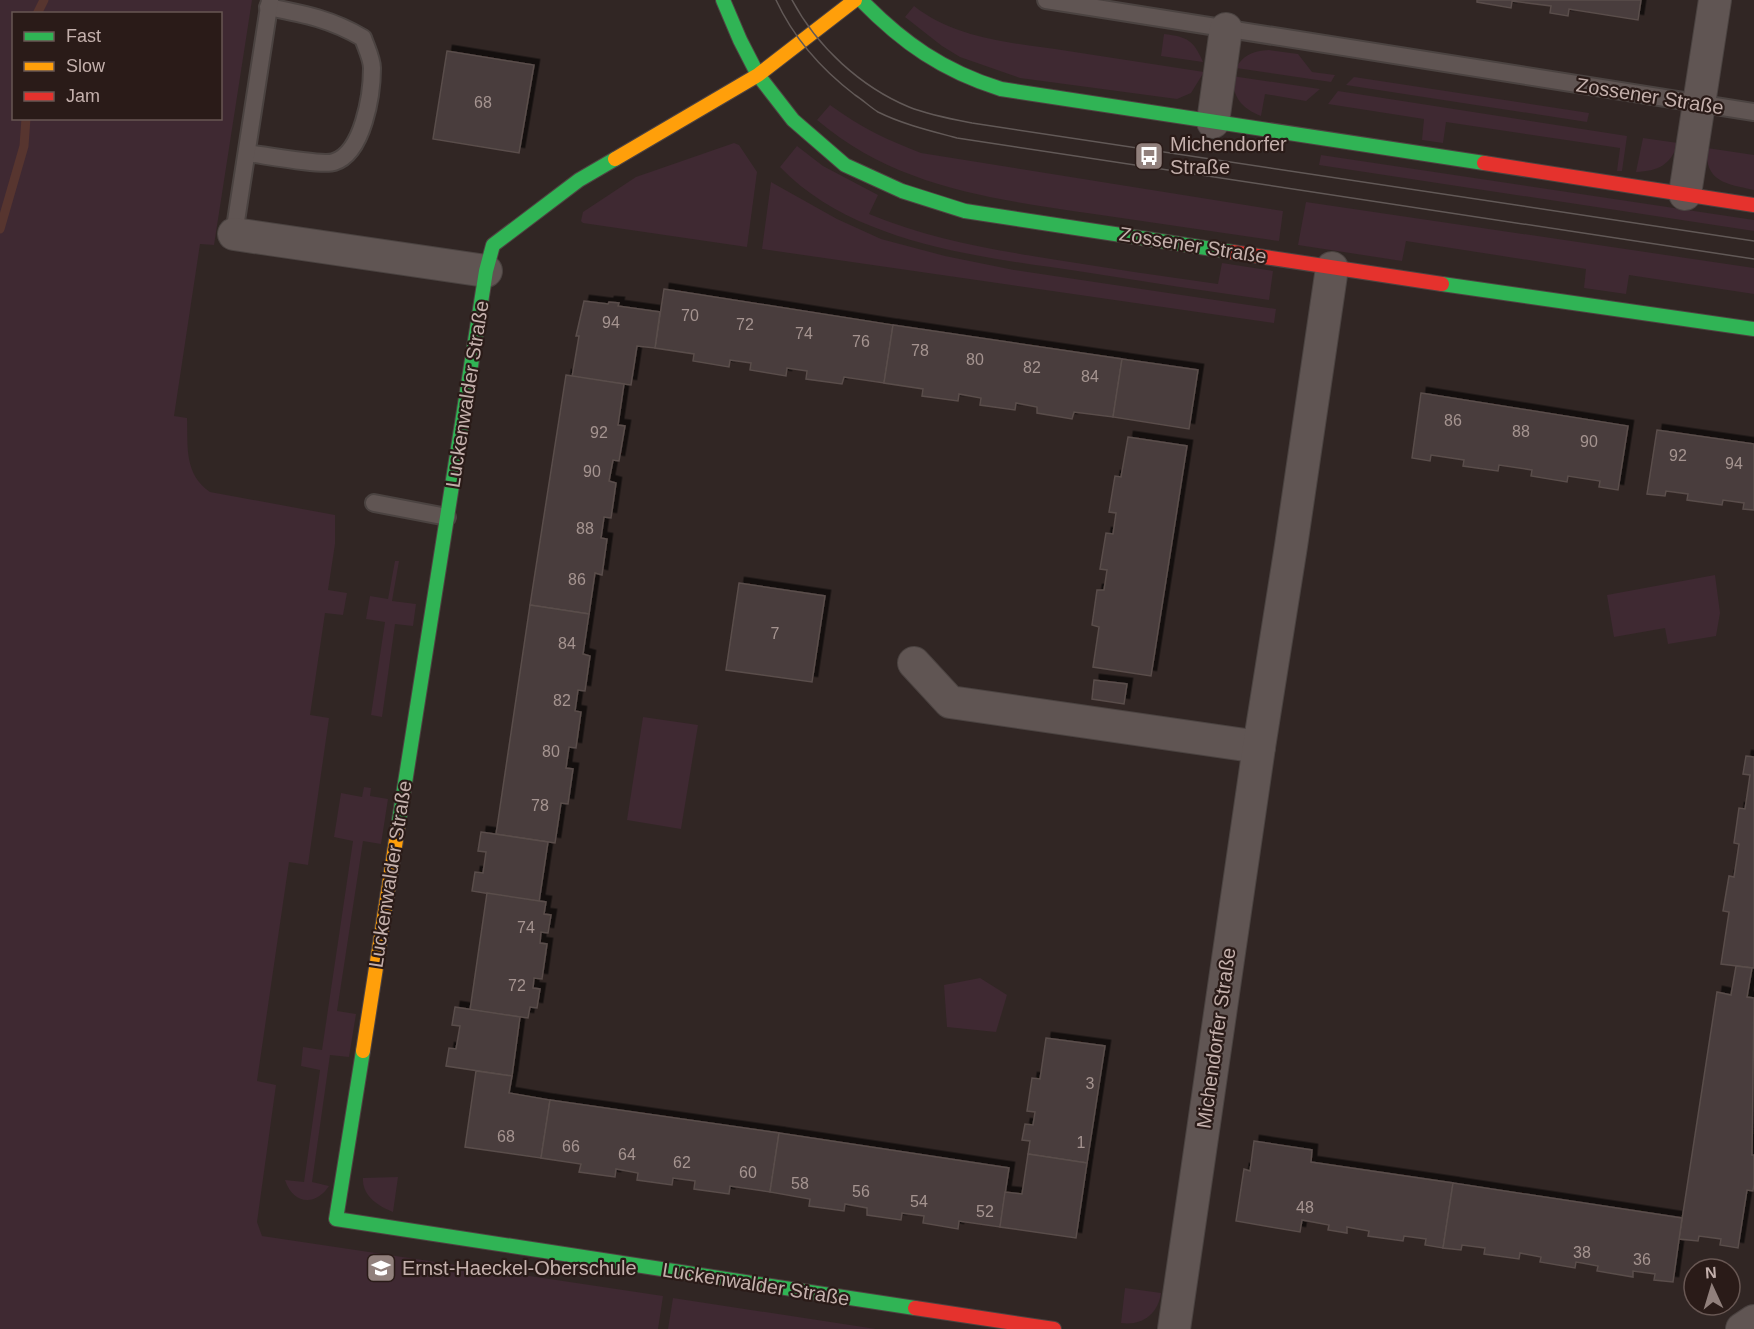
<svg xmlns="http://www.w3.org/2000/svg" width="1754" height="1329" viewBox="0 0 1754 1329" font-family="Arial,sans-serif">
	<style>
		.green { fill: #3f2932; fill-rule: evenodd }
		.lines { fill: none; stroke-linecap: round; stroke-linejoin: round }
		.stream { stroke: #57352f; stroke-width: 9 }
		.building { fill: #483e3c; stroke: #5a4d4b; stroke-width: 1.5; filter: url(#shadow) }
		.lane-casing { stroke: #4b4341; stroke-width: 20 }
		.street-casing { stroke: #4b4341; stroke-width: 34 }
		.fast-casing { stroke: #4e4341; stroke-width: 16 }
		.slow-casing { stroke: #4e4341; stroke-width: 16 }
		.jam-casing { stroke: #4e4341; stroke-width: 16 }
		.lane { stroke: #605553; stroke-width: 16 }
		.street { stroke: #605553; stroke-width: 32 }
		.fast { stroke: #30b455; stroke-width: 14 }
		.slow { stroke: #ff9f0a; stroke-width: 14 }
		.jam { stroke: #e5322d; stroke-width: 14 }
		.tram { stroke: #625957; stroke-width: 1.5 }
		.labels { text-anchor: middle; dominant-baseline: central; stroke-width: 4.5; stroke-linejoin: round; paint-order: stroke }
		.number-label { font-size: 16px; fill: #a59490 }
		.street-label { font-size: 20px; fill: #c4b0ac; stroke: #2a1b18 }
		.poi-label { font-size: 20px; fill: #c4b0ac; stroke: #2a1b18; text-anchor: start }
	</style>
	<defs>
		<filter id="shadow"><feDropShadow dx="5.5" dy="-5.5" stdDeviation="0" flood-color="#0009"/></filter>
	</defs>
	<rect width="100%" height="100%" fill="#312624"/>
	<!-- green -->
	<g class="green">
		<path d="M0,0H252L214,245L200,244L174,416L187,418C188,447 184,474 210,492L335,515V544L328,590L347,593L343,615L325,613L310,715L329,718L308,865L289,862L257,1081L276,1085L257,1222L262,1236L663,1296L658,1329H0ZM14,14H220V118H14Z"/>
		<path d="M914,6C957,40 1016,43 1068,51C1113,58 1159,65 1204,72L1191,93L1177,99L1020,78L960,57L942,46L905,17Z"/>
		<path d="M1164,34C1188,37 1193,40 1203,62L1161,56Z"/>
		<path d="M1269,50L1298,54L1312,72L1335,75L1331,82L1236,68C1244,54 1254,51 1269,50Z"/>
		<path d="M1232,76L1320,89L1306,101L1265,94L1261,116C1241,108 1233,97 1232,76Z"/>
		<path d="M1354,77L1589,113L1587,122L1346,85Z"/>
		<path d="M1338,91L1627,136L1622,171H1617L1620,148L1446,122L1443,143L1422,140L1424,119L1328,104Z"/>
		<path d="M830,105C860,127 887,140 921,153L1283,211L1279,241C1217,232 1156,223 1094,214C994,199 897,188 817,120Z"/>
		<path d="M1643,138L1678,143C1671,165 1658,171 1636,172Z"/>
		<path d="M734,143L739,145L757,172L747,247L583,223L581,221L583,212L636,177Z"/>
		<path d="M797,146L823,166L878,195L869,214C927,238 988,249 1051,259C1106,268 1162,276 1218,284L1222,263L1273,271L1269,300C1207,291 1146,282 1084,272C983,257 855,245 780,167Z"/>
		<path d="M1707,148L1754,155V190C1727,184 1704,182 1707,148Z"/>
		<path d="M1321,155L1754,220V231L1319,165Z"/>
		<path d="M771,182L837,219L881,239L945,256L1014,270L1276,309L1274,323L762,249Z"/>
		<path d="M1306,202L1754,268V294L1629,275L1626,294L1584,288L1586,269L1406,241L1402,261L1298,245Z"/>
		<path d="M395,561H399L392,601L416,604L413,626L395,624L382,717L371,715L385,622L366,619L370,596L388,599Z"/>
		<path d="M1715,575L1720,613L1716,636L1668,644L1665,628L1614,637L1607,595Z"/>
		<path d="M643,717L698,725L681,829L627,820Z"/>
		<path d="M364,787L371,788L370,796L388,799L381,844L363,841L337,1011L356,1014L349,1057L330,1055L312,1182L329,1186C315,1207 293,1204 285,1180L304,1182L320,1070L301,1066L303,1047L322,1050L353,841L334,837L341,793L362,797Z"/>
		<path d="M980,978L1007,995L996,1032L947,1027L944,985Z"/>
		<path d="M398,1177L393,1212C378,1206 362,1196 363,1178Z"/>
		<path d="M1125,1288L1161,1293C1158,1314 1142,1326 1121,1323Z"/>
		<path d="M673,1298L876,1329H668Z"/>
	</g>
	<g class="lines">
		<!-- stream -->
		<g class="stream">
			<path d="M37,14L44,0"/>
			<path d="M0,229L24,146L26,118"/>
		</g>
	</g>
	<!-- building -->
	<g class="building">
		<path d="M1477,0H1641L1638,20L1569,9L1568,16L1550,13L1551,6L1512,1L1511,8L1477,2Z"/>
		<path d="M447,51L534,65L519,153L433,139Z"/>
		<path d="M664,289L893,325L884,383L844,377L842,384L806,379L807,371L787,368L786,376L750,370L751,363L730,360L729,367L693,361L694,354L655,348Z"/>
		<path d="M584,301L608,304L609,302L619,303L618,306L660,312L655,348L637,346L631,385L572,377L579,336H576Z"/>
		<path d="M893,325L1122,359L1113,417L1074,412L1072,419L1037,413V407L1016,403L1015,410L980,405L981,398L959,394L958,401L922,396L923,389L884,383Z"/>
		<path d="M1122,359L1198,370L1189,429L1113,417Z"/>
		<path d="M566,375L624,384L618,425L625,426L619,461L613,460L609,481L616,483L611,518L604,517L601,538L607,539L602,575L595,573L589,614L530,605Z"/>
		<path d="M1421,393L1628,426L1618,490L1599,487L1600,481L1568,476L1567,482L1531,476L1532,470L1499,465L1498,471L1463,466L1464,460L1431,455L1430,461L1412,458Z"/>
		<path d="M1657,430L1754,444V510L1743,509L1744,503L1723,500L1722,505L1687,500L1688,494L1666,491L1665,496L1647,494Z"/>
		<path d="M1128,437L1187,446L1151,676L1093,667L1099,627L1092,625L1097,590H1104L1107,570L1100,569L1106,533L1113,534L1116,513L1109,512L1115,476L1121,477Z"/>
		<path d="M739,583L825,596L812,682L726,670Z"/>
		<path d="M530,605L589,614L583,654L590,656L585,691L578,690L575,711L581,712L576,748L569,747L566,768L573,769L568,804L561,803L555,843L496,834Z"/>
		<path d="M1094,680L1127,684L1124,704L1092,699Z"/>
		<path d="M1746,756L1754,757V968L1721,964L1729,912L1723,911L1729,876L1734,877L1739,844L1734,843L1739,808L1745,809L1750,775L1743,774Z"/>
		<path d="M481,832L548,842L539,902L472,891L475,872L483,873L486,852L478,851Z"/>
		<path d="M487,893L546,902L544,914L551,915L548,933L541,932L540,943L547,944L542,979L534,978L533,988L540,989L537,1008L530,1007L528,1018L470,1010Z"/>
		<path d="M1736,966L1752,968L1747,997L1754,998L1752,1155H1754V1184L1753,1191L1747,1190L1738,1248L1720,1245L1721,1239L1699,1236L1698,1241L1679,1239L1717,992L1731,995Z"/>
		<path d="M455,1007L520,1017L512,1076L446,1066L449,1048L456,1049L460,1026L452,1025Z"/>
		<path d="M1046,1038L1105,1046L1087,1163L1028,1154L1030,1141L1022,1140L1025,1124L1033,1125L1035,1112L1027,1111L1032,1078L1040,1079Z"/>
		<path d="M476,1071L512,1076L509,1093L550,1100L541,1158L465,1147Z"/>
		<path d="M550,1100L779,1133L770,1192L730,1186L729,1194L694,1189L695,1181L673,1178L672,1185L637,1180L638,1173L616,1169L615,1177L579,1172L581,1164L541,1158Z"/>
		<path d="M779,1133L1009,1168L1000,1227L959,1221L958,1229L923,1223L924,1216L902,1213L901,1220L867,1215V1208L845,1204L844,1211L809,1206L810,1199L770,1192Z"/>
		<path d="M1254,1141L1312,1150L1311,1162L1453,1183L1443,1248L1425,1245L1426,1239L1404,1236L1403,1241L1368,1236L1369,1231L1347,1227V1233L1328,1230L1329,1225L1302,1220L1300,1232L1236,1221L1244,1169L1250,1171Z"/>
		<path d="M1028,1154L1087,1163L1076,1238L1000,1227L1005,1192L1022,1194Z"/>
		<path d="M1453,1183L1682,1218L1673,1282L1654,1280L1655,1274L1633,1271V1277L1597,1271L1598,1266L1582,1263L1576,1262L1575,1268L1540,1262L1541,1257L1525,1254L1520,1253L1519,1259L1484,1254L1485,1248L1462,1245L1461,1250L1443,1248Z"/>
	</g>
	<g class="lines">
		<!-- lane casing -->
		<g class="lane-casing">
			<g id="lane">
				<path d="M1046,0L1754,112"/>
				<path d="M247,153C263,155 322,166 334,162C363,153 372,95 372,68C372,59 366,47 363,38C331,19 304,14 268,7"/>
				<path d="M234,234L270,0"/>
				<path d="M374,503L447,517"/>
			</g>
		</g>
		<!-- street casing -->
		<g class="street-casing">
			<g id="street">
				<path d="M1213,122L1226,29"/>
				<path d="M1685,194L1715,0"/>
				<path d="M234,234L486,271"/>
				<path d="M914,663L950,702L1259,747"/>
				<path d="M1174,1329L1259,747L1291,546L1332,268"/>
				<path d="M1742,1329L1754,1321"/>
			</g>
		</g>
		<!-- fast casing -->
		<g class="fast-casing">
			<g id="fast">
				<path d="M723,0L740,40L758,75L793,120L845,165L902,191L965,211L1232,252"/>
				<path d="M861,0C903,43 943,71 1001,89L1484,163"/>
				<path d="M1442,284L1754,329"/>
				<path d="M398,827L486,271L493,245L579,180L615,159"/>
				<path d="M363,1051L336,1219L915,1308"/>
			</g>
		</g>
		<!-- slow casing -->
		<g class="slow-casing">
			<g id="slow">
				<path d="M615,159L758,75L855,0"/>
				<path d="M363,1051L398,827"/>
			</g>
		</g>
		<!-- jam casing -->
		<g class="jam-casing">
			<g id="jam">
				<path d="M1484,163L1754,205"/>
				<path d="M1232,252L1442,284"/>
				<path d="M915,1308L1054,1329"/>
			</g>
		</g>
		<!-- lane -->
		<use href="#lane" class="lane"/>
		<!-- street -->
		<use href="#street" class="street"/>
		<!-- fast -->
		<use href="#fast" class="fast"/>
		<!-- slow -->
		<use href="#slow" class="slow"/>
		<!-- jam -->
		<use href="#jam" class="jam"/>
		<!-- tram -->
		<g class="tram">
			<path d="M776,0C794,39 821,69 855,95C863,100 870,107 878,112C902,124 931,131 957,138L1754,259"/>
			<path d="M792,0C817,47 861,87 909,107C929,115 951,119 972,123L1754,241"/>
		</g>
	</g>
	<!-- icons -->
	<defs>
		<g id="bus-square" transform="scale(1.5)"><rect x="-9" y="-9" width="18" height="18" rx="4" fill="#91807c" stroke="#2a1b18"/><path d="M-5-6H5V4H4V6H2V4H-2V6H-4V4H-5ZM-3.5-4V0h7V-4ZM-3.5 1.2v1.5H-2V1.2ZM2 1.2v1.5H3.5V1.2Z" fill="#fff"/></g>
		<g id="school-square" transform="scale(1.5)"><rect x="-9" y="-9" width="18" height="18" rx="4" fill="#91807c" stroke="#2a1b18"/><path d="M0-5L7-2L0 1L-7-2ZM-4 1L0 2.5L4 1V4Q0 6-4 4Z" fill="#fff"/></g>
	</defs>
	<g fill-rule="evenodd">
		<use href="#bus-square" x="1149" y="156"/>
		<use href="#school-square" x="381" y="1268"/>
	</g>
	<g class="labels">
		<!-- number labels -->
		<g class="number-label">
			<text x="483" y="102">68</text>
			<text x="690" y="315">70</text>
			<text x="611" y="322">94</text>
			<text x="745" y="324">72</text>
			<text x="804" y="333">74</text>
			<text x="861" y="341">76</text>
			<text x="920" y="350">78</text>
			<text x="975" y="359">80</text>
			<text x="1032" y="367">82</text>
			<text x="1090" y="376">84</text>
			<text x="1453" y="420">86</text>
			<text x="1521" y="431">88</text>
			<text x="599" y="432">92</text>
			<text x="1589" y="441">90</text>
			<text x="1678" y="455">92</text>
			<text x="1734" y="463">94</text>
			<text x="592" y="471">90</text>
			<text x="585" y="528">88</text>
			<text x="577" y="579">86</text>
			<text x="775" y="633">7</text>
			<text x="567" y="643">84</text>
			<text x="562" y="700">82</text>
			<text x="551" y="751">80</text>
			<text x="540" y="805">78</text>
			<text x="526" y="927">74</text>
			<text x="517" y="985">72</text>
			<text x="1090" y="1083">3</text>
			<text x="506" y="1136">68</text>
			<text x="1081" y="1142">1</text>
			<text x="571" y="1146">66</text>
			<text x="627" y="1154">64</text>
			<text x="682" y="1162">62</text>
			<text x="748" y="1172">60</text>
			<text x="800" y="1183">58</text>
			<text x="861" y="1191">56</text>
			<text x="919" y="1201">54</text>
			<text x="1305" y="1207">48</text>
			<text x="985" y="1211">52</text>
			<text x="1582" y="1252">38</text>
			<text x="1642" y="1259">36</text>
		</g>
		<!-- street labels -->
		<g class="street-label">
			<text transform="translate(1650 96) rotate(9)">Zossener Straße</text>
			<text transform="translate(1193 245) rotate(9)">Zossener Straße</text>
			<text transform="translate(467 394) rotate(-81)">Luckenwalder Straße</text>
			<text transform="translate(390 874) rotate(-81)">Luckenwalder Straße</text>
			<text transform="translate(1216 1038) rotate(-82)">Michendorfer Straße</text>
			<text transform="translate(756 1284) rotate(9)">Luckenwalder Straße</text>
		</g>
		<!-- poi labels -->
		<g class="poi-label">
			<text x="1170" y="144">Michendorfer<tspan x="1170" dy="23">Straße</tspan></text>
			<text x="402" y="1268">Ernst-Haeckel-Oberschule</text>
		</g>
	</g>
	<!-- legend -->
	<rect x="12" y="12" width="210" height="108" fill="#2a1b18" stroke="#685753" stroke-width="1.5"/>
	<rect x="24" y="32" width="30" height="9" fill="#30b455" stroke="#685753" stroke-width="1.5"/>
	<text x="66" y="42" font-size="18" fill="#c4b0ac">Fast</text>
	<rect x="24" y="62" width="30" height="9" fill="#ff9f0a" stroke="#685753" stroke-width="1.5"/>
	<text x="66" y="72" font-size="18" fill="#c4b0ac">Slow</text>
	<rect x="24" y="92" width="30" height="9" fill="#e5322d" stroke="#685753" stroke-width="1.5"/>
	<text x="66" y="102" font-size="18" fill="#c4b0ac">Jam</text>
	<!-- north arrow -->
	<g transform="translate(1712 1287) rotate(356)"><circle r="28" fill="#2a1b18" stroke="#685753" stroke-width="1.5"/>
	<path d="M0-4.5L10 22L0 15L-10 22Z" fill="#91807c"/>
	<text y="-9" font-size="16" font-weight="bold" text-anchor="middle" fill="#c4b0ac">N</text>
	</g>
</svg>
